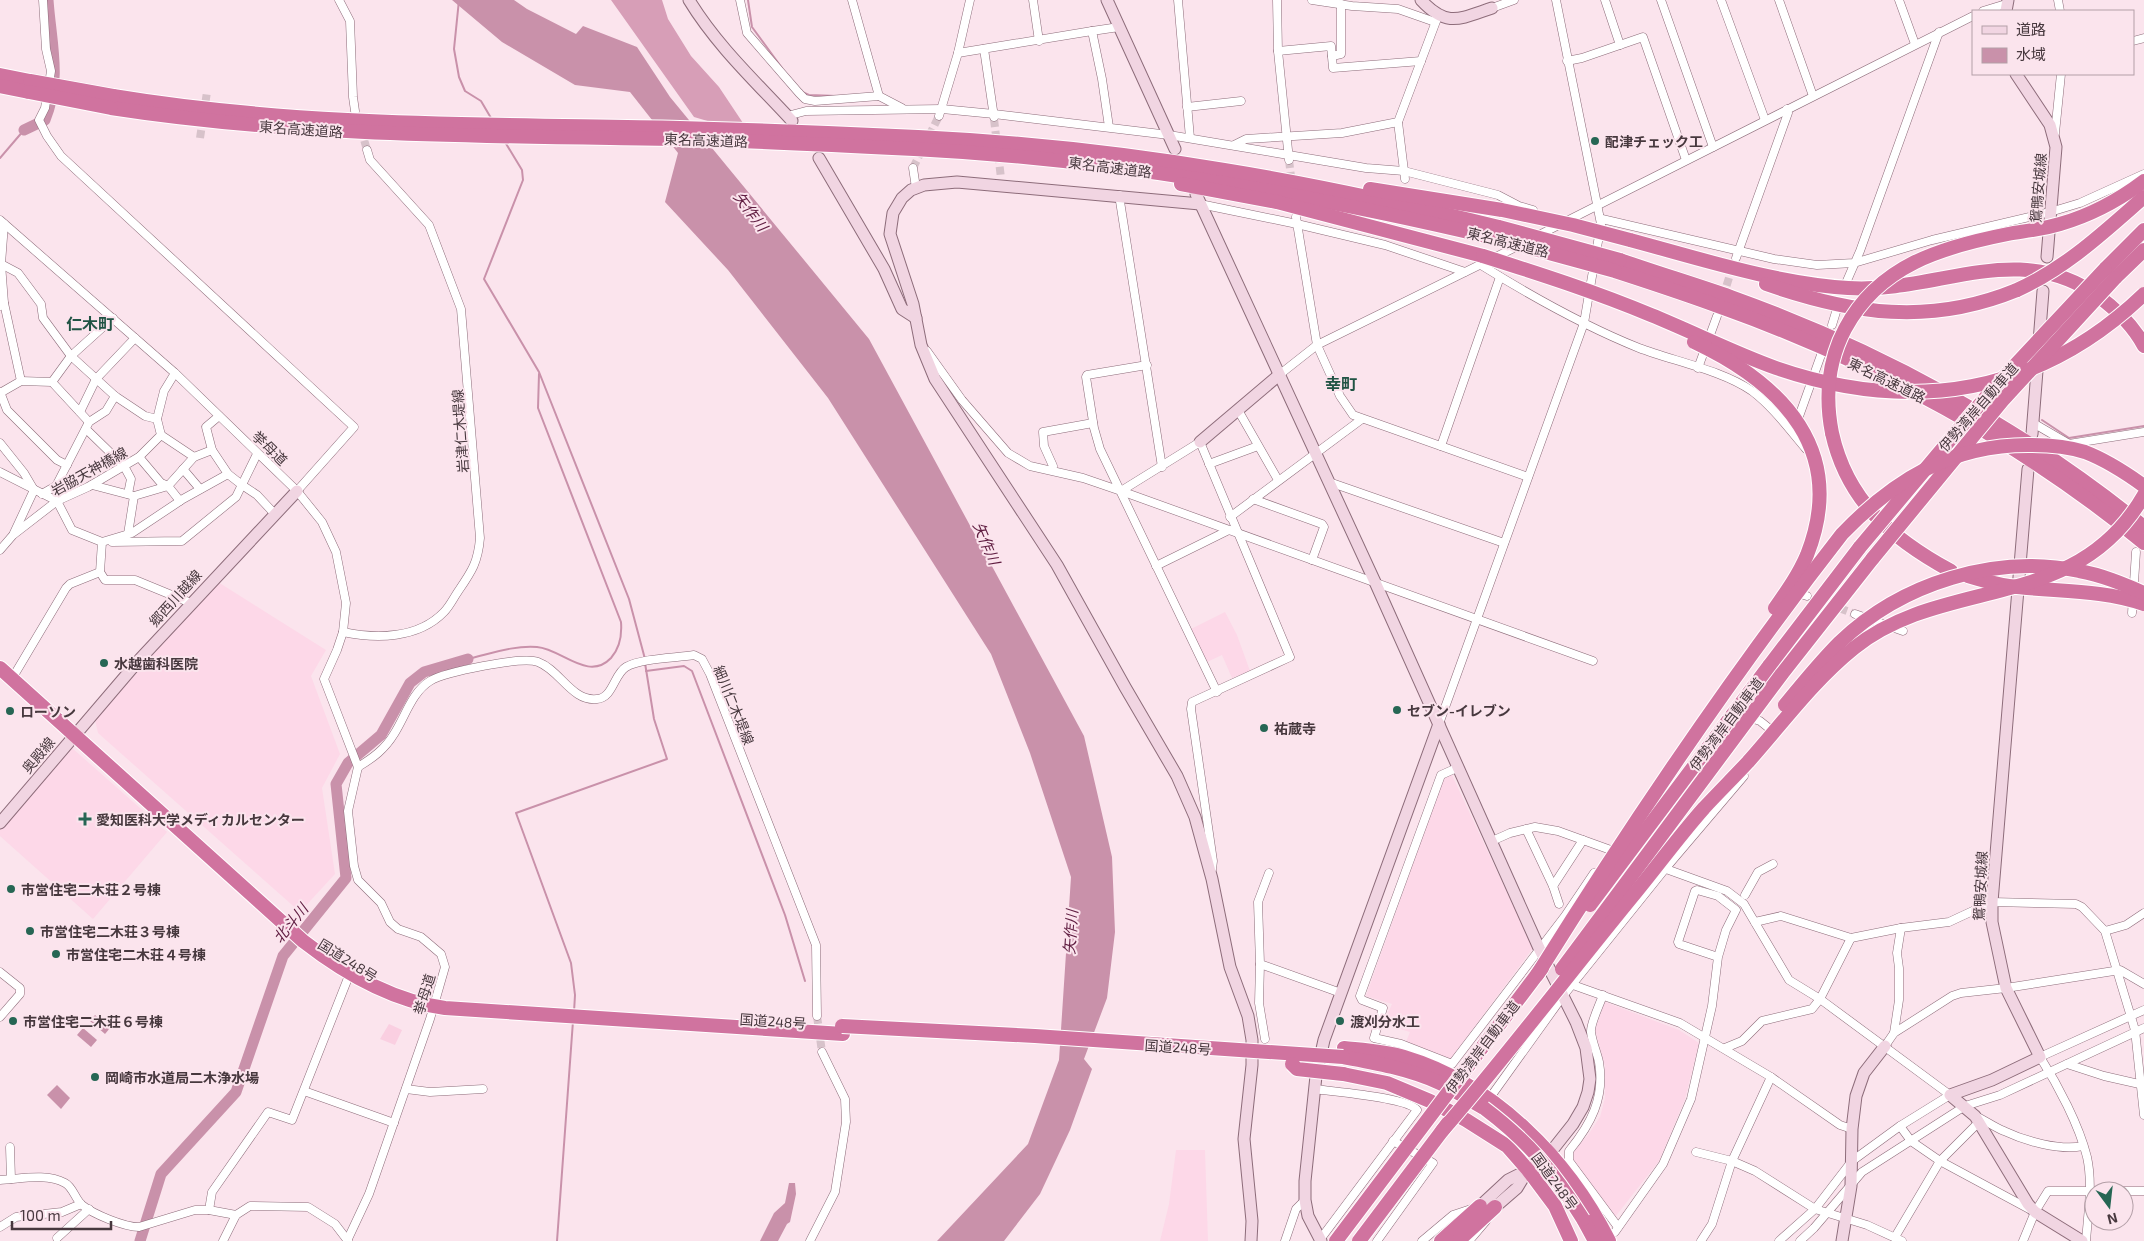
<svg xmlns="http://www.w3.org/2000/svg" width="2144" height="1241" viewBox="0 0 2144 1241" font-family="'Exo 2','Noto Sans JP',sans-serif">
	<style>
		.built { fill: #fdd8e8 }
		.green { fill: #facfe1 }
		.forest { fill: #d79eb7 }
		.water { fill: #c991aa }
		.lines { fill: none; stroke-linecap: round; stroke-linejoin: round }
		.stream { stroke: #c991aa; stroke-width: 2 }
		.river { stroke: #c991aa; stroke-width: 11 }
		.street-tunnel { stroke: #d7c2ca; stroke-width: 8; stroke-dasharray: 8 4; stroke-linecap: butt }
		.street-casing { stroke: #8d6c7a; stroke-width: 9 }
		.secondary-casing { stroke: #8d6c7a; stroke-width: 13 }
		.highway-casing { stroke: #fff; stroke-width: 16 }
		.street { stroke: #fff; stroke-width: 8 }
		.secondary { stroke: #f1d5e2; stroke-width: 11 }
		.highway { stroke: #d0739f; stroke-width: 14 }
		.highway-bridge-casing { stroke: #fff; stroke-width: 16; stroke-linecap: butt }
		.highway-bridge { stroke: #d0739f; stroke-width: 14 }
		.poi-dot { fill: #266654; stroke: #fbe4ed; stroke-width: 2 }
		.labels { text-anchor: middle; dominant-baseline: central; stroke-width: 4; stroke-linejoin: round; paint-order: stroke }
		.street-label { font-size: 14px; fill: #47383e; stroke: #fbe4ed }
		.poi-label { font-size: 14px; font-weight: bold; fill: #47383e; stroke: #fbe4ed; text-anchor: start }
		.water-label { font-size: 15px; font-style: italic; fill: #5f1c40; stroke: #fbe4ed }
		.quarter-label { font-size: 16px; font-weight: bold; fill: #205344; stroke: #fbe4ed }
	</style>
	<rect width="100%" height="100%" fill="#fbe4ed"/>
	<!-- built -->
	<g class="built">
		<path d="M218,582L326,650L311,676L340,754L322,788L335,874L300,912L98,733L95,720Z"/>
		<path d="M1225,612L1237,635L1250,671L1232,678L1222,655L1207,662L1191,629Z"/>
		<path d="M72,748L167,832L93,919L0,836V830Z"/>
		<path d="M1451,773L1533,948L1451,1058L1448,1059L1406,1042L1410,1032L1383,1024L1392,1004L1366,996L1444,777Z"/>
		<path d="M1605,1002L1679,1030L1699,1043L1685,1099L1659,1161L1615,1217L1574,1161V1151L1588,1135L1600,1117L1605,1098V1066L1595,1030Z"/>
		<path d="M1176,1150H1205L1208,1241H1160L1169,1204Z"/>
	</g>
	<!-- green -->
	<path class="green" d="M389,1024L402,1030L395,1045L380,1039Z"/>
	<!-- forest -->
	<path class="forest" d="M611,0H662L668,19L691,56L719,87L743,123L721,125L694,117Z"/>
	<!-- water -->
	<g class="water">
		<path d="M452,0H514L527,9L576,34L583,26L637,47L670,97L869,339L1084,736L1112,857L1115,932L1107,998L1084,1059L1092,1069L1070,1130L1040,1194L1004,1241H937L1028,1144L1059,1060L1071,877L1030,753L991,654L828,398L728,270L665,202L678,153L630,92L575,85L502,42Z"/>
		<path d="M95,1015L110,1028L105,1034L90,1021Z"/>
		<path d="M83,1028L97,1040L91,1047L77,1035Z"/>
		<path d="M57,1085L70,1098L61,1109L47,1095Z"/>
		<path d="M789,1183H795L796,1194L790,1222L787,1224L778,1241H760L774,1213L785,1203Z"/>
	</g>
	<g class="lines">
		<!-- stream -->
		<g class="stream">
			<path d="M459,0L454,49L459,77L465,91L481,101L491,118"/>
			<path d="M748,0L752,27L782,68"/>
			<path d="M802,92L809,95L837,96"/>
			<path d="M505,142L522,170L523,180L484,279L539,372L629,599L645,659"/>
			<path d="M0,158L24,130"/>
			<path d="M2042,420L2069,438L2144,426"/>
			<path d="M468,659C490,654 514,645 537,647C562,649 588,682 611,658C620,648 622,635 621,622L538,408L539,374"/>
			<path d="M646,671L684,666L692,671L785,915L805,981"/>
			<path d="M574,1012L575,995L571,963L516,813L667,759L654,719L645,663"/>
			<path d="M557,1241L573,1021"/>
		</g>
		<!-- river -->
		<g class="river">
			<path d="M24,130L45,120C62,78 51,43 48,0"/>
			<path d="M140,1241L161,1174L236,1092L283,956L346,878L336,784L348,763L381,735L410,683L424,672L468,659"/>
		</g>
		<!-- street-tunnel -->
		<g class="street-tunnel">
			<path d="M994,119L1001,178"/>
			<path d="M361,129L367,150"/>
			<path d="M200,138L207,92"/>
			<path d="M1289,160L1292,185"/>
			<path d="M913,168L939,116"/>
			<path d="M1723,297L1733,265"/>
			<path d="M1817,600L1855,614"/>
			<path d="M817,1016L822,1052"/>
		</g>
		<!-- street casing -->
		<g class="street-casing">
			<g id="street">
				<path d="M43,0L46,49L51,71L45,108L39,120L47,136L61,156L354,427L297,491"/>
				<path d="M339,0L350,21L353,97L355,111"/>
				<path d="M740,0L747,33L799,93L805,99L815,101L879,96"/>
				<path d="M852,0L879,96L902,108"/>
				<path d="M1033,0L1039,41"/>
				<path d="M1178,0L1190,138"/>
				<path d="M1277,0L1278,51L1289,160"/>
				<path d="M1312,0L1352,6L1398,9L1435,22"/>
				<path d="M1605,0L1620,45"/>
				<path d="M1661,0L1713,147"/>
				<path d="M1721,0L1765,120"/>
				<path d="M1779,0L1813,96"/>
				<path d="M1899,0L1915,44"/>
				<path d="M2058,0L2060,11"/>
				<path d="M1492,8L1514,0"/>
				<path d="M1983,11L2006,4"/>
				<path d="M1092,31L1119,27"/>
				<path d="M2133,41L2144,38"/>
				<path d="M984,49L994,117"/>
				<path d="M1278,51L1331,46L1333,68L1421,61"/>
				<path d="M958,53L1092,31L1102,79L1109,127"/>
				<path d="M1332,56L1341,54V4"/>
				<path d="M1567,61L1582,58L1643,37L1686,160"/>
				<path d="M1187,107L1241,101"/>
				<path d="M787,116L806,111L942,109L994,114L1169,135L1366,168L1404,171L1498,195L1519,206L1533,210"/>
				<path d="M939,116L958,53L970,0"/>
				<path d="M1398,122L1405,179"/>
				<path d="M2055,133L2061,74"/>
				<path d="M1234,145L1246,139L1342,133L1398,122L1438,16"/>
				<path d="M913,168L916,188"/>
				<path d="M1119,195L1162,467"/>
				<path d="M1200,204L1297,224L1385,245L1465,272"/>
				<path d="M1296,217L1317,345L1340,396L1353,415L1528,477"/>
				<path d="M1602,219L1774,259L1817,265L1854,263L1932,240L2050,212L2080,203L2144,174"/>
				<path d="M0,220L175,373L297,491L322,522L336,552L346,603L343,632L337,650L324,679L358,767"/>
				<path d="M1537,236L1973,16"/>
				<path d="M1736,258L1788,113L1787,109"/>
				<path d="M1,264L18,273L41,304L43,318L71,356L115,396L145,416L157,419"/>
				<path d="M1481,265C1531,296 1584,326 1639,348C1673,361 1722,370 1752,391C1773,407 1789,429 1806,449"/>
				<path d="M1846,283L1860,251L1939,32"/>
				<path d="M4,303L21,381"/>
				<path d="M0,306L4,303L1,264L4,224"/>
				<path d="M1832,325L1836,312"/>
				<path d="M927,351L962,400L1008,453L1030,466L1083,478L1121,491L1593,661"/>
				<path d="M1147,365L1087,375L1086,377L1094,428L1100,449L1217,692"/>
				<path d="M1698,368L1717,316"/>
				<path d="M1279,375L1317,345L1520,245"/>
				<path d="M52,382L89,422"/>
				<path d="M0,392L7,410L57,460L67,465"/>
				<path d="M0,393L21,381L52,382L71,356L113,318"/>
				<path d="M1238,410L1278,480"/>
				<path d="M80,412L96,379L135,338"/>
				<path d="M219,416L206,427L212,450L228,474"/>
				<path d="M1797,422L1821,355"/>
				<path d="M2033,423L2069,444L2144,432"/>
				<path d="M86,429L124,466L131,479L128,494"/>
				<path d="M161,435L194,457"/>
				<path d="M0,443L24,473L34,490"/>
				<path d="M1441,446L1500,277"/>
				<path d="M139,457L161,483L168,486L180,501"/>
				<path d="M1209,464L1258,446"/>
				<path d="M1053,466L1044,446L1043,432L1093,423"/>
				<path d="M183,469L200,489"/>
				<path d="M0,472L57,501L72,530L102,542L100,572L105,580H135L191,603"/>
				<path d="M1329,482L1504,543"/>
				<path d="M92,485L134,496L168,486L194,457L212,450"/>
				<path d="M1121,491L1200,442L1290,657L1192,702L1191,709L1213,861L1212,869"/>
				<path d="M42,494L56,486L89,422L106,411L115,396"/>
				<path d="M1253,499L1322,524L1324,527L1312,560"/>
				<path d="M1230,517L1362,419"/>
				<path d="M14,533L34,490"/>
				<path d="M128,534L134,496"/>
				<path d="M102,542L132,533L183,499L228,474L242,485L257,495L271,510"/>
				<path d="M112,542L182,541L236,497L257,454"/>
				<path d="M0,550L13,535L57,501L88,487L139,457L161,435L157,419L164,391L175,373"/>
				<path d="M1156,566L1229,530"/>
				<path d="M1794,592L1807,596"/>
				<path d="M2132,613L2136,552"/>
				<path d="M1855,614L1903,631"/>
				<path d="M343,632C376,639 418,639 444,612C450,606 454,597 459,590C472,571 478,562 480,538L461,309L429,225L370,160L367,150"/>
				<path d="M16,672L66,588L70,584L100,572"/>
				<path d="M1747,717L1760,721L1775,733"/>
				<path d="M1439,724L1584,323L1601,224L1556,0"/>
				<path d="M358,767C373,758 385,749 394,734C405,717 412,692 430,681C445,672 522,656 538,662C560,670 572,702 597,699C613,698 614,674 626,667C642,658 676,658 694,655L702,659L710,674L816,945L817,1016"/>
				<path d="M1459,767L1441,775L1360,996L1362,1000L1383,1008L1374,1038L1401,1044L1452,1064L1565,916L1594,873"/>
				<path d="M1526,829L1553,886L1559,904"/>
				<path d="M1492,841L1510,833L1535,827L1558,831L1644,862"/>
				<path d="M1655,865L1727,891L1744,904L1789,980L1820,999L1950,1095L1900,1126L1852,1161L1815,1209L1779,1241"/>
				<path d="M1269,873L1258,902L1260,964L1341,993"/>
				<path d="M1553,886L1583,840"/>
				<path d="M1745,895L1758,872L1773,864"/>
				<path d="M1755,922L1781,916L1851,938L1901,928L1949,922L1992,902L2076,904L2082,907L2105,931L2135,1030L2144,1115"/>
				<path d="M2105,931L2126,925L2144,913"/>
				<path d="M1260,964L1259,1003L1265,1039"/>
				<path d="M0,972L20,988V994L0,1017"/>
				<path d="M1573,985L1680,1023L1771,1077L1840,1125L1852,1129"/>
				<path d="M1603,995C1600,1004 1590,1024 1591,1032C1592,1042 1597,1052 1599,1062C1605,1098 1591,1124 1569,1151V1161L1618,1227"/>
				<path d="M1894,1033L1899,1000V968L1897,953L1901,928"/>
				<path d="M1885,1046L1894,1033L1952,996L1961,993L2006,988L2120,970L2144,984"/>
				<path d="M1725,1048L1742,1041L1762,1021L1812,1009L1820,999L1851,938"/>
				<path d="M2067,1064L2104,1076L2144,1085"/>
				<path d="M406,1089L430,1092L483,1089"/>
				<path d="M1315,1089C1334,1092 1407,1097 1417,1110L1319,1241"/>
				<path d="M304,1091L394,1123"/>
				<path d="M1489,1099L1563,996L1665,869L1744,776"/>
				<path d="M1976,1116C1986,1121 1994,1127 2004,1131C2025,1141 2060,1151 2083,1146"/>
				<path d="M1900,1126L1911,1141L1940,1161L2031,1210"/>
				<path d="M10,1147L11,1179"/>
				<path d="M1696,1152L1732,1161L1755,1171L1815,1209L1867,1225L1902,1241"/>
				<path d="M0,1180C21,1179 46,1173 65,1183C73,1187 75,1199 82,1205C93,1214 124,1227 139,1227L195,1210H209L236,1215"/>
				<path d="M209,1210L212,1192L268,1112L292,1120L350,973"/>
				<path d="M0,1227L16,1217L62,1212L81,1204"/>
				<path d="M1615,1232L1663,1164L1691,1099L1712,1006L1718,957L1726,930L1736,910L1718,896L1697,890L1695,891L1678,942L1679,944L1718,957"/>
				<path d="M1895,1237L1940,1161L1979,1122"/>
				<path d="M57,1238L89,1209"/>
				<path d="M223,1241L236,1215L250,1206L308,1207L335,1224L348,1241"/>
				<path d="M347,1241L369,1194L430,1019L445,967L441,954L421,937L398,929L390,922L381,903L358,880L354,866L348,811L358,767"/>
				<path d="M810,1241L835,1192L846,1122L845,1099L822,1052"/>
				<path d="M1285,1241L1296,1209L1305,1200"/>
				<path d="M1377,1241L1433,1163L1393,1141"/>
				<path d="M1422,1241L1453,1215L1474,1208"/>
				<path d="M1469,1241L1486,1221"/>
				<path d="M1701,1241L1712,1224L1732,1161L1771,1077"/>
				<path d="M1800,1241L1814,1228L1862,1172L1965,1106L2000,1095L2144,1028"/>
				<path d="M2023,1241L2035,1212L2048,1191H2144"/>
				<path d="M2086,1241C2088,1214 2093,1184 2087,1157C2079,1125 2058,1085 2040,1057L2144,1010"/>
			</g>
		</g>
		<!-- secondary casing -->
		<g class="secondary-casing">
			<g id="secondary">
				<path d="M689,0C717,46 756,82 792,121"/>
				<path d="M1107,0L1175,149"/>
				<path d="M1421,0C1447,28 1459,19 1492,8"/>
				<path d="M2006,11L2008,0"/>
				<path d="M2016,74L2050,125L2056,147L2047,257"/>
				<path d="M819,158L884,269L902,309L916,318"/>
				<path d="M1196,194L1375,582L1539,948L1576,1022L1586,1048L1590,1079L1588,1092L1583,1107L1573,1124L1550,1153L1528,1170L1508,1180L1480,1206"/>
				<path d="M1200,204L957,182L924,185L911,190L902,198L893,213L890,234L913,304L921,345L935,379L1057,565L1125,687L1177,776L1195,817L1212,879L1230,967L1248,1016L1252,1040V1065L1244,1139L1252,1221L1251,1241"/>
				<path d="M2039,342L2043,291"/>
				<path d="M2032,434L2038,358"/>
				<path d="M1200,442L1279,375"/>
				<path d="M2028,469L1992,902V922L2006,988L2040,1057L1992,1080L1950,1095L1975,1116L2028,1204L2035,1212L2082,1241"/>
				<path d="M0,823L140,659L297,491"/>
				<path d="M1495,1207L1517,1188L1528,1170"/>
				<path d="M1321,1241L1308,1216L1305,1200V1181L1316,1076L1324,1040L1439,724"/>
				<path d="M1842,1241L1851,1186L1852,1129L1856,1096L1864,1073L1885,1046"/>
			</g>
		</g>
		<!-- highway casing -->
		<g class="highway-casing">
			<g id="highway">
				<path d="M0,75L30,81"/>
				<path d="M0,86L29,92"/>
				<path d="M113,96C301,127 490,124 680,128C759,130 838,133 918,137C1020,142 1123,153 1224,170C1317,185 1408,205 1499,227"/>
				<path d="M111,108C299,137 487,136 677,139C756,141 835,145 914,149C1111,159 1303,193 1494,238"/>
				<path d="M1181,184L1277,202L1483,256"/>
				<path d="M1370,189L1502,210"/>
				<path d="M1630,240C1701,259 1774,283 1848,288C1937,294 2017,238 2098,296C2117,310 2133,325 2144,346"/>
				<path d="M1620,260C1657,273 1694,284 1731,297C1879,350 2022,428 2144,527"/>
				<path d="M2105,269L2144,230"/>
				<path d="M1615,271C1652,283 1689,295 1726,309C1876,363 2021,442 2144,543"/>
				<path d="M2115,278L2144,250"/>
				<path d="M1766,284C1853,314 1929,326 2017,290"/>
				<path d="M1832,433C1847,501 1892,539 1951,571"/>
				<path d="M1769,666L1860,547"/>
				<path d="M0,668L303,941C344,973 392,1001 445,1008L843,1034"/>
				<path d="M1781,675L1873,558"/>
				<path d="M1344,1048C1364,1050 1385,1051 1404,1057C1494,1084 1568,1159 1609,1241"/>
				<path d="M1343,1057C1376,1063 1409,1069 1440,1083C1455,1090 1469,1100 1484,1108"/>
				<path d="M1343,1074L1387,1083L1430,1101L1466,1120L1507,1146L1528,1170L1555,1206L1571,1241"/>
				<path d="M1583,1219L1595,1241"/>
				<path d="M1441,1241L1480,1206"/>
				<path d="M1458,1241L1495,1207"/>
			</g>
		</g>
		<!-- street -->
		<use href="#street" class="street"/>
		<!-- secondary -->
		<use href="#secondary" class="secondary"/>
		<!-- highway -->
		<use href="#highway" class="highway"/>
		<!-- highway-bridge casing -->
		<g class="highway-bridge-casing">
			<g id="highway-bridge">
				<path d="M30,81L113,96"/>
				<path d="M29,92L111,108"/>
				<path d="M1502,210L1573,225L1630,240"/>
				<path d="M1499,227L1620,260"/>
				<path d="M1494,238L1615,271"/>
				<path d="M1483,256C1540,274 1596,292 1651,315C1693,332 1734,353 1776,368C1912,415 2040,394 2144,294"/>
				<path d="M2017,290C2066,268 2104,232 2144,197"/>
				<path d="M1694,342C1783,384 1848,451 1807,555C1799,574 1787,591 1775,608"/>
				<path d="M1832,433C1825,398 1828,361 1845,329C1879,265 1942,247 2008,234C2025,231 2044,229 2060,224C2091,215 2119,200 2144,181"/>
				<path d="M1860,547L1991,391L2105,269"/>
				<path d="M1873,558L2002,401L2115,278"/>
				<path d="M1968,576C1981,580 1995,584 2009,586C2054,592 2100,589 2144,604"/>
				<path d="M1785,705C1803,683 1820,662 1840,642C1902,583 1995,554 2079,571C2102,575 2123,584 2144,593"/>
				<path d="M1590,905L1769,666"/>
				<path d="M1562,969L1781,675"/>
				<path d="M1537,975C1632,823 1732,675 1842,534C1894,480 1951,445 2028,445C2047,445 2066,446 2085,452C2106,460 2126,473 2144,486"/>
				<path d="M842,1026L1035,1036L1343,1057"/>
				<path d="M1292,1064L1297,1069L1343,1074"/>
				<path d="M1484,1108C1529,1142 1553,1171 1583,1219"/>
				<path d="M1442,1131C1509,1053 1571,971 1636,892C1659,864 1680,835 1704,808C1718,793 1733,778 1748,762C1782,724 1813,681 1854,648C1945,575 2076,614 2144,495"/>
				<path d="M1336,1241L1542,968"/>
				<path d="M1359,1241L1448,1123"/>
			</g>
		</g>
		<!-- highway-bridge -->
		<use href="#highway-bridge" class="highway-bridge"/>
	</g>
	<!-- markers -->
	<g class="poi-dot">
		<circle cx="1595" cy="141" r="5"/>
		<circle cx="104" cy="663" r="5"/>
		<circle cx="1397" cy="710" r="5"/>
		<circle cx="10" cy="711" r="5"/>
		<circle cx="1264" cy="728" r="5"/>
		<path d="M82.5 811.5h5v5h5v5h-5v5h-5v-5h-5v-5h5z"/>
		<circle cx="11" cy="889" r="5"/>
		<circle cx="30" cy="931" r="5"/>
		<circle cx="56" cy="954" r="5"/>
		<circle cx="13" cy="1021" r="5"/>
		<circle cx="1340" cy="1021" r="5"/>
		<circle cx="95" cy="1077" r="5"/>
	</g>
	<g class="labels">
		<!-- street labels -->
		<g class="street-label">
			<text transform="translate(301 129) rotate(4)">東名高速道路</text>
			<text transform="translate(706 140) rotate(2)">東名高速道路</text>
			<text transform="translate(1110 167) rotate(7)">東名高速道路</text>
			<text transform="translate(2038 188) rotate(-85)">鴛鴨安城線</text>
			<text transform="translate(1508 242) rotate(14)">東名高速道路</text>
			<text transform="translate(1887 380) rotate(26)">東名高速道路</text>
			<text transform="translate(1978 407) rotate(-49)">伊勢湾岸自動車道</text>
			<text transform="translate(460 431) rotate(-94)">岩津仁木堤線</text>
			<text transform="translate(270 448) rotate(44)">挙母道</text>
			<text transform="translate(89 471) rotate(-29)">岩脇天神橋線</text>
			<text transform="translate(175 598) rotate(-48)">郷西川越線</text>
			<text transform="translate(734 705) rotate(68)">細川仁木堤線</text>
			<text transform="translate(1726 724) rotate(-53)">伊勢湾岸自動車道</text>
			<text transform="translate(38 755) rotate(-50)">奥殿線</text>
			<text transform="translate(1980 886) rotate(-87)">鴛鴨安城線</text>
			<text transform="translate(348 960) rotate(32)">国道248号</text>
			<text transform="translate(424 994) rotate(-73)">挙母道</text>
			<text transform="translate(773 1021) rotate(4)">国道248号</text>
			<text transform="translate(1178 1047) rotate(4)">国道248号</text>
			<text transform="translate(1482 1047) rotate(-53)">伊勢湾岸自動車道</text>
			<text transform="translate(1555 1181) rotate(54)">国道248号</text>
		</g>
		<!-- poi labels -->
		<g class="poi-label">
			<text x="1605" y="141">配津チェック工</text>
			<text x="114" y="663">水越歯科医院</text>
			<text x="1407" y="710">セブン-イレブン</text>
			<text x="20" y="711">ローソン</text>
			<text x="1274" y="728">祐蔵寺</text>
			<text x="96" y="819">愛知医科大学メディカルセンター</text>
			<text x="21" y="889">市営住宅二木荘２号棟</text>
			<text x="40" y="931">市営住宅二木荘３号棟</text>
			<text x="66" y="954">市営住宅二木荘４号棟</text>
			<text x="23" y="1021">市営住宅二木荘６号棟</text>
			<text x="1350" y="1021">渡刈分水工</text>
			<text x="105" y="1077">岡崎市水道局二木浄水場</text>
		</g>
		<!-- water labels -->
		<g class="water-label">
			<text transform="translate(751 211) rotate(53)">矢作川</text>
			<text transform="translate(987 543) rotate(67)">矢作川</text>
			<text transform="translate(290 923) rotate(-51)">北斗川</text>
			<text transform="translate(1070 932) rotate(-86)">矢作川</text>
		</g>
		<!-- quarter labels -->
		<g class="quarter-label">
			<text x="90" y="323">仁木町</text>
			<text x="1341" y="383">幸町</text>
		</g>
	</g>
	<!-- legend -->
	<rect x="1972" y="10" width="162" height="65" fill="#fbe4ed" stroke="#b39fa7"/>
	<rect x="1982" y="26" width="25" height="8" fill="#f1d5e2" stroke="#b39fa7"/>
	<text x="2016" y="35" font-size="15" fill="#47383e">道路</text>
	<rect x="1982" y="48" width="25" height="15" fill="#c991aa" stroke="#b39fa7"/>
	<text x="2016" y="60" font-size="15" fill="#47383e">水域</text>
	<!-- north arrow -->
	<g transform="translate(2109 1206) rotate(165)"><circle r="24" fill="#fbe4ed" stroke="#b39fa7"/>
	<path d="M0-4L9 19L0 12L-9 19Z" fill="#266654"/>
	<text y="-8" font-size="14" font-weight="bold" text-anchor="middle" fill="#47383e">N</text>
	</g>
	<!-- scale -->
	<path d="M12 1221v8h99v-8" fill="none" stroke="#47383e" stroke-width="2.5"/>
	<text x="20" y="1221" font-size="15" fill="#47383e" stroke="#fbe4ed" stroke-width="4" paint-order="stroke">100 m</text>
</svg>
